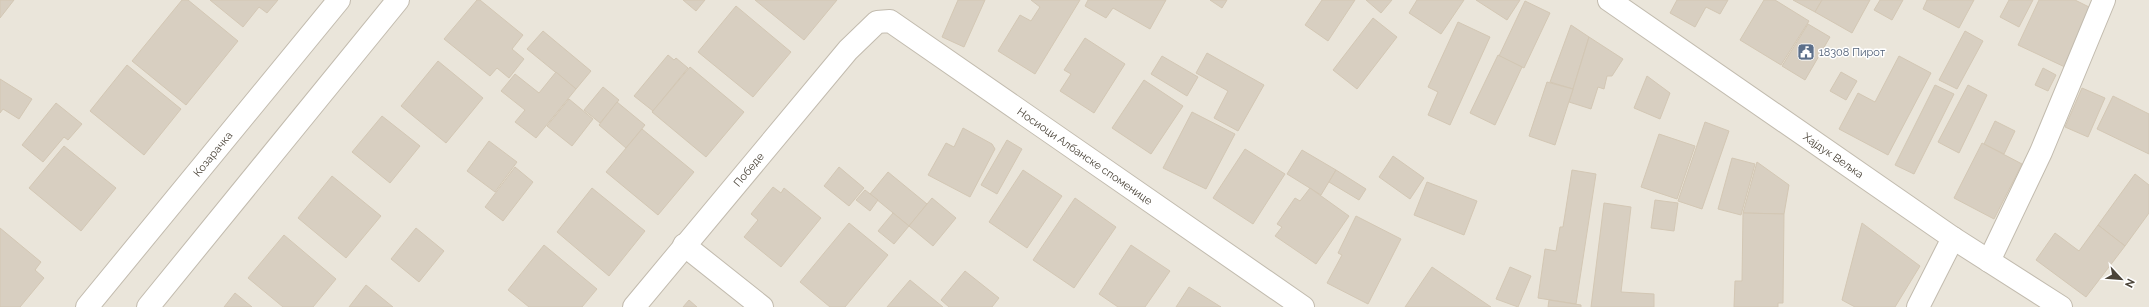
<svg xmlns="http://www.w3.org/2000/svg" width="2149" height="307" viewBox="0 0 2149 307" font-family="Raleway,sans-serif">
	<style>
		.residential { fill: #eae5da }
		.building { fill: #d8cfc1; stroke: #d3c7b4 }
		.lines { fill: none; stroke-linecap: round; stroke-linejoin: round }
		.minor-casing { stroke: #c2bbae; stroke-width: 24 }
		.minor { stroke: #fff; stroke-width: 22 }
		.labels { text-anchor: middle; dominant-baseline: central; stroke-width: 3; stroke-linejoin: round; paint-order: stroke }
		.service-label { font-size: 11px; fill: #4e5e75; stroke: #fff; text-anchor: start }
		.street-label { font-size: 11px; fill: #4b4439; stroke: #fff }
	</style>
	<rect width="100%" height="100%" fill="#f6f3ec"/>
	<!-- residential -->
	<rect class="residential" x="0" y="0" width="2149" height="307"/>
	<!-- building -->
	<g class="building">
		<path d="M0,0H14L0,18Z"/>
		<path d="M182,0H188L238,41L186,105L132,61Z"/>
		<path d="M210,0H278L267,13L259,7L243,27Z"/>
		<path d="M477,0H480L523,35L512,49L524,59L509,78L497,68L490,76L444,39Z"/>
		<path d="M683,0H705L696,11Z"/>
		<path d="M755,0H837L804,40Z"/>
		<path d="M958,0H985L964,47L942,37Z"/>
		<path d="M1031,0H1080L1035,74L998,51L1020,15L1031,21L1040,7Z"/>
		<path d="M1088,0H1166L1150,29L1113,8L1106,18L1085,6Z"/>
		<path d="M1210,0H1227L1222,8Z"/>
		<path d="M1322,0H1355L1328,41L1305,25Z"/>
		<path d="M1366,0H1392L1381,13Z"/>
		<path d="M1417,0H1464L1441,34L1409,13Z"/>
		<path d="M1476,0H1520L1507,20Z"/>
		<path d="M1677,0H1728L1720,14L1706,7L1695,27L1670,13Z"/>
		<path d="M1764,0H1775L1809,21L1781,65L1740,40Z"/>
		<path d="M1793,0H1822L1815,12Z"/>
		<path d="M1822,0H1870L1852,33L1815,12Z"/>
		<path d="M1880,0H1903L1892,20L1874,10Z"/>
		<path d="M1927,0H1974L1959,28L1923,9Z"/>
		<path d="M2009,0H2033L2019,27L2000,17Z"/>
		<path d="M2039,0H2075L2095,10L2067,68L2018,45Z"/>
		<path d="M1525,1L1550,13L1524,68L1499,56Z"/>
		<path d="M736,6L791,52L753,97L698,52Z"/>
		<path d="M1373,18L1397,37L1357,89L1333,70Z"/>
		<path d="M1458,22L1490,37L1450,125L1428,115L1438,92L1428,87Z"/>
		<path d="M1808,24L1830,37L1805,80L1782,66Z"/>
		<path d="M1571,25L1589,37L1573,89L1550,82Z"/>
		<path d="M543,31L591,71L576,89L527,49Z"/>
		<path d="M1965,31L1983,41L1957,89L1939,80Z"/>
		<path d="M1589,37L1623,59L1612,76H1607L1604,89L1598,87L1591,109L1569,102Z"/>
		<path d="M1085,38L1125,64L1094,113L1060,91L1071,74L1064,70Z"/>
		<path d="M1207,53L1264,85L1238,131L1214,118L1228,91L1196,73Z"/>
		<path d="M668,55L674,60L676,58L688,68L653,111L634,96Z"/>
		<path d="M1498,55L1522,67L1495,125L1470,113Z"/>
		<path d="M1162,56L1198,77L1187,96L1151,74Z"/>
		<path d="M1899,56L1931,73L1888,155L1839,129L1858,93L1875,102Z"/>
		<path d="M438,61L483,98L446,143L401,106Z"/>
		<path d="M127,65L181,109L144,155L90,111Z"/>
		<path d="M690,67L744,112L706,157L652,112Z"/>
		<path d="M2043,68L2056,75L2048,91L2035,85Z"/>
		<path d="M556,72L576,89L536,138L515,122L525,110L501,91L515,74L539,93Z"/>
		<path d="M1841,72L1857,81L1846,100L1830,91Z"/>
		<path d="M1647,76L1670,93L1660,119L1634,108Z"/>
		<path d="M0,79L32,99L19,119L3,109L0,113Z"/>
		<path d="M1144,80L1183,106L1151,154L1112,128Z"/>
		<path d="M1547,82L1573,89L1555,145L1529,136Z"/>
		<path d="M1935,85L1954,94L1914,174L1895,165Z"/>
		<path d="M1968,85L1987,95L1959,153L1938,142Z"/>
		<path d="M603,87L619,100L600,123L584,110Z"/>
		<path d="M2082,88L2105,98L2088,137L2065,127Z"/>
		<path d="M2113,96L2149,114V154L2097,129Z"/>
		<path d="M569,99L593,119L572,146L547,126Z"/>
		<path d="M617,102L645,125L626,148L599,125Z"/>
		<path d="M56,103L82,124L68,140L64,137L43,162L22,145Z"/>
		<path d="M1192,112L1235,134L1206,189L1163,168Z"/>
		<path d="M382,116L420,146L390,183L352,152Z"/>
		<path d="M1995,121L2015,131L2004,154L1984,144Z"/>
		<path d="M1705,122L1729,131L1702,209L1678,201Z"/>
		<path d="M963,128L992,144L995,149L970,197L928,175L946,143L954,147Z"/>
		<path d="M642,129L694,172L658,215L606,172Z"/>
		<path d="M1659,134L1695,146L1677,199L1641,187Z"/>
		<path d="M1007,140L1022,149L997,194L981,185Z"/>
		<path d="M489,141L517,162L495,192L467,171Z"/>
		<path d="M1982,143L2022,164L1994,219L1954,198Z"/>
		<path d="M64,146L116,188L81,231L29,188Z"/>
		<path d="M1245,149L1285,174L1253,224L1213,198Z"/>
		<path d="M1302,150L1336,170L1321,195L1287,174Z"/>
		<path d="M1393,156L1424,178L1410,199L1379,177Z"/>
		<path d="M1732,158L1755,164L1741,215L1718,209Z"/>
		<path d="M1757,162L1789,185L1784,214L1743,213Z"/>
		<path d="M515,167L533,182L503,221L485,207Z"/>
		<path d="M839,167L864,188L849,206L824,186Z"/>
		<path d="M1023,170L1062,196L1027,248L989,222Z"/>
		<path d="M1336,170L1366,189L1359,200L1329,182Z"/>
		<path d="M1572,170L1596,174L1576,304L1538,298L1545,249L1556,251L1560,227H1563Z"/>
		<path d="M888,172L927,204L909,226L870,194Z"/>
		<path d="M2135,174L2149,185V213L2125,246L2098,225Z"/>
		<path d="M332,176L381,216L346,258L298,218Z"/>
		<path d="M1427,182L1477,201L1464,235L1414,215Z"/>
		<path d="M773,187L781,193L784,188L821,218L781,267L744,237L758,220L751,214Z"/>
		<path d="M592,188L645,231L609,276L557,232Z"/>
		<path d="M1310,188L1349,216L1316,264L1275,236L1282,227L1277,224L1295,198L1300,201Z"/>
		<path d="M865,190L878,200L870,211L856,200Z"/>
		<path d="M932,198L956,218L933,246L909,226Z"/>
		<path d="M1075,198L1116,227L1074,288L1033,260Z"/>
		<path d="M1655,200L1678,203L1674,231L1651,228Z"/>
		<path d="M1604,203L1631,207L1621,292L1654,294V307H1591Z"/>
		<path d="M893,213L909,226L894,244L878,231Z"/>
		<path d="M1743,213L1784,214L1783,303H1778V307H1734L1735,281H1742Z"/>
		<path d="M1356,216L1401,239L1368,304L1327,283L1342,255L1338,253Z"/>
		<path d="M849,223L888,255L845,307H830L800,282Z"/>
		<path d="M1862,223L1920,266L1895,307H1855L1842,300Z"/>
		<path d="M2098,225L2125,246L2086,297L2036,260L2055,233L2079,251Z"/>
		<path d="M0,228L41,262L35,270L44,278L20,307H0Z"/>
		<path d="M416,228L444,251L419,282L391,259Z"/>
		<path d="M284,235L336,279L313,307H283L248,278Z"/>
		<path d="M544,245L597,289L582,307H529L508,290Z"/>
		<path d="M1131,245L1170,271L1145,307H1118L1099,294Z"/>
		<path d="M1432,267L1491,307H1405Z"/>
		<path d="M1510,267L1531,276L1518,307L1496,299Z"/>
		<path d="M965,271L999,298L992,307H949L941,300Z"/>
		<path d="M910,280L943,307H887Z"/>
		<path d="M366,285L393,307H349Z"/>
		<path d="M1189,287L1221,307H1176Z"/>
		<path d="M235,293L252,307H224Z"/>
		<path d="M689,300L697,307H683Z"/>
		<path d="M1549,300L1581,305V307H1548Z"/>
	</g>
	<g class="lines">
		<!-- minor casing -->
		<g class="minor-casing">
			<g id="minor">
				<path id="s1" d="M1609,0L1953,238L2061,307"/>
				<path d="M684,245L762,307"/>
				<path d="M1989,261L2041,152L2104,0"/>
				<path id="s2" d="M87,307L339,0"/>
				<path d="M148,307L398,0"/>
				<path id="s3" d="M634,307L848,50L877,22L890,21L1303,307"/>
				<path d="M1918,307L1953,238"/>
			</g>
		</g>
		<!-- minor -->
		<use href="#minor" class="minor"/>
	</g>
	<!-- icons -->
	<defs>
		<g id="civic-square" transform="scale(0.9)"><rect x="-9" y="-9" width="18" height="18" rx="4" fill="#5c6f8a" stroke="#fff"/><path d="M-.6-6.5H3V-4.5H.6V-3L4-1V1h2V6H-6V1h2V-1L-.6-3ZM-1.2 2.5V6h2.4V2.5Z" fill="#fff"/></g>
	</defs>
	<g fill-rule="evenodd">
		<use href="#civic-square" x="1806" y="52"/>
	</g>
	<g class="labels">
		<!-- service labels -->
		<g class="service-label">
			<text x="1819" y="52">18308 Пирот</text>
		</g>
		<!-- street labels -->
		<g class="street-label">
			<text stroke="none"><textPath href="#s2" startOffset="198">Козарачка</textPath></text>
			<text stroke="none"><textPath href="#s3" startOffset="625">Носиоци Албанске споменице</textPath></text>
			<text stroke="none"><textPath href="#s1" startOffset="273">Хајдук Вељка</textPath></text>
			<text stroke="none"><textPath href="#s3" startOffset="179">Победе</textPath></text>
		</g>
	</g>
	<!-- north arrow -->
	<g transform="translate(2121 279) rotate(116)" stroke="#ffffff" stroke-width="3" paint-order="stroke">
	<path d="M0-3L7 15L0 10L-7 15Z" fill="#4b4439"/>
	<text y="-6" font-size="11" font-weight="bold" text-anchor="middle" fill="#4b4439">N</text>
	</g>
</svg>
